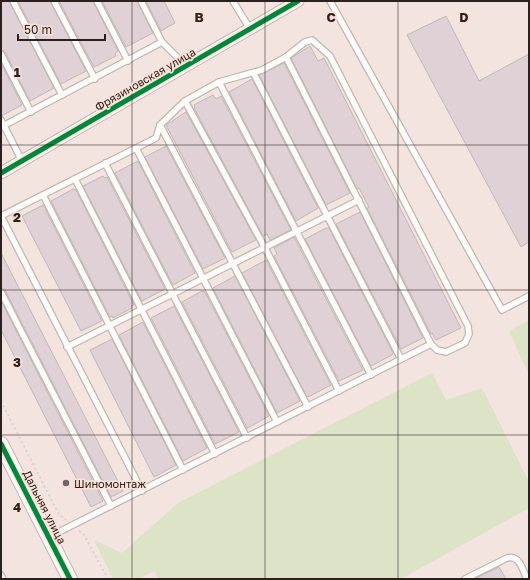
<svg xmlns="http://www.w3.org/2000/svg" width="530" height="580" viewBox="0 0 530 580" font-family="'Golos Text',sans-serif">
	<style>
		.green { fill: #dce3c6 }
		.building { fill: #dfd1d6; stroke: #c2b8b8 }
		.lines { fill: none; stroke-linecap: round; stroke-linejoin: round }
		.service-casing { stroke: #c1b6b2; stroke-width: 8 }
		.minor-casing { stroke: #c1b6b2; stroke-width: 13 }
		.tertiary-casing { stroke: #c1b6b2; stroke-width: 16 }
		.path { stroke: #d8d3d1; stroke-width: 2; stroke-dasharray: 2 3; stroke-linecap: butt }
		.service { stroke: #fdfbfa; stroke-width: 5.5 }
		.minor { stroke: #fdfbfa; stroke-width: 11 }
		.tertiary { stroke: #fdfbfa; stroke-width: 14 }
		.cycleway-casing { stroke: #fbe1d7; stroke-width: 8 }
		.cycleway { stroke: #00873e; stroke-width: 5 }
		.grid { fill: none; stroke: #2a201d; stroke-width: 1; stroke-opacity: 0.55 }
		.poi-dot { fill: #706561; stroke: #fbe1d7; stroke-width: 1.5 }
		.labels { text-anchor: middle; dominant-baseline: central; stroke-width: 3.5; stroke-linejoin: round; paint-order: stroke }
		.street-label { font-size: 11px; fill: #2a201d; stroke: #fbe1d7 }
		.poi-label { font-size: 11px; fill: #2a201d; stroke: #fbe1d7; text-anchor: start }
		.grid-label { font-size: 13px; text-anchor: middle; font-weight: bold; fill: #2a201d; stroke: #fbe1d7; stroke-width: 3.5; stroke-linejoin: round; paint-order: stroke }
	</style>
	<rect width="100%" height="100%" fill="#f3e4df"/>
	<!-- green -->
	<g class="green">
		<path d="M529,320V375L509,331Z"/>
		<path d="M432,373L446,400L482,388L529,482V508L401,579H158L154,571L138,579H113L94,540L122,553L178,503Z"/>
	</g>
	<!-- building -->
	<g class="building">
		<path d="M1,1H9L54,88L30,101L5,52L1,50Z"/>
		<path d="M18,1H50L86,71L61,84Z"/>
		<path d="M59,1H93L118,51L115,53L116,56L94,67Z"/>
		<path d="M102,1H137L153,33L126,47Z"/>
		<path d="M146,1H164L175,23L161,31Z"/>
		<path d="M446,16L479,81L529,54V242L521,247L407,35Z"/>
		<path d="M310,46L318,61L324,58L461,328L436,340L432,333L431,334L367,208L369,207L359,188L357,189L291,58Z"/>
		<path d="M1,63L22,105L1,116Z"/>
		<path d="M284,63L350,193L326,205L259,75Z"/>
		<path d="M252,79L318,208L296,221L229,92Z"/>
		<path d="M213,95L216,99L221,96L291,230L270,240L267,234L263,236L194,108L195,107L194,105Z"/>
		<path d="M186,112L256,240L232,252L166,125Z"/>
		<path d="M166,146L224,256L225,258L203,269L145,157Z"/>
		<path d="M138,161L195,273L173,285L115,173Z"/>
		<path d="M103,176L105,178L107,177L165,289L142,301L83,186Z"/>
		<path d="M73,189L76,190L134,305L131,306L132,308L113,318L112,316L110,317L51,201Z"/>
		<path d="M43,205L102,321L81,331L22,216Z"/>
		<path d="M360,212L423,338L401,349L336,224Z"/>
		<path d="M326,228H329L393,353L392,355L371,366L305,239Z"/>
		<path d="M294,237L363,370L339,381L274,256L277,254L274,248Z"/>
		<path d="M1,253L123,491L111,497L5,290L1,288Z"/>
		<path d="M266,260L331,385L310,396L307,397L242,273Z"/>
		<path d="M235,276L300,401L277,413L213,288Z"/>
		<path d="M202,291L205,292L269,416L248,428H247L182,302Z"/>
		<path d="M1,301L103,501L91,507L1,330Z"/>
		<path d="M174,306L239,432L215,444L151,318Z"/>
		<path d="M143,322L207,448L183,461L119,335Z"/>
		<path d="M112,339L176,465L154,477L90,350Z"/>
		<path d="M499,567L506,579H474Z"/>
	</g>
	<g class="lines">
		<!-- service casing -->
		<g class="service-casing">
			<g id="service">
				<path d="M13,1L62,95"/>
				<path d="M54,1L95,79"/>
				<path d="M97,1L128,61"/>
				<path d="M141,1L162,42L178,58L184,68"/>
				<path d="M233,1L250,29"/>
				<path d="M330,1L502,310L529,296"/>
				<path d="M1,54L31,112"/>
				<path d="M286,57L431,344"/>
				<path d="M254,74L401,359"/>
				<path d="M219,82L371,375"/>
				<path d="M185,101L265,248L339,391"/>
				<path d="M1,120L22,161"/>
				<path d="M160,125L308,407"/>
				<path d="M1,127L162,42"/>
				<path d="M136,148L277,422"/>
				<path d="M105,163L247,438"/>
				<path d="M75,179L215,454"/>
				<path d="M43,195L183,470"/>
				<path d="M1,216L156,138L160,125L185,101L219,82L262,70L286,57L305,42L312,40L330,56L468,326L469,334L465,343L446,352L437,350L431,344L49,537"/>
				<path d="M1,216L142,491"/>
				<path d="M1,292L111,506"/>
				<path d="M67,347L359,200"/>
				<path d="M1,575L3,579"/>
				<path d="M465,579L507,558C520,555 522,569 527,579"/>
			</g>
		</g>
		<!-- minor casing -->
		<g class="minor-casing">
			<path id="minor" d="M1,173L298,1"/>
		</g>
		<!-- tertiary casing -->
		<g class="tertiary-casing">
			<path id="tertiary" d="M1,444L70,579"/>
		</g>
		<!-- path -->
		<g class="path">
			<path d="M1,401L58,513L66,520"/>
			<path d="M79,531L84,535L108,579"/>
		</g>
		<!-- service -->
		<use href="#service" class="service"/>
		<!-- minor -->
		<use href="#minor" class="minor"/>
		<!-- tertiary -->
		<use href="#tertiary" class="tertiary"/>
		<!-- cycleway casing -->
		<g class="cycleway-casing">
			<g id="cycleway">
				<path d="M1,173L298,1"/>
				<path d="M1,444L70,579"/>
			</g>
		</g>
		<!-- cycleway -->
		<use href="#cycleway" class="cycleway"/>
	</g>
	<!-- grid -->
	<path class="grid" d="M132,1V579M265,1V579M398,1V579M1,145H529M1,290H529M1,435H529"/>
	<!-- markers -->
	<circle class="poi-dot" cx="66" cy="483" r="4"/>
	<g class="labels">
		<!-- street labels -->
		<g class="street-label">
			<text transform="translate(145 79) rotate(-30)">Фрязиновская улица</text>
			<text transform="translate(45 507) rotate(63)">Дальняя улица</text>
		</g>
		<!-- poi labels -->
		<g class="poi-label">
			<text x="74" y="483">Шиномонтаж</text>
		</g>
	</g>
	<g class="grid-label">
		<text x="199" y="22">B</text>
		<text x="331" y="22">C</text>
		<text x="464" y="22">D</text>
		<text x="17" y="77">1</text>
		<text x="17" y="222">2</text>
		<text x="17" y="367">3</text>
		<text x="17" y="512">4</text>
	</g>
	<!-- border -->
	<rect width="530" height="580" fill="none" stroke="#2a201d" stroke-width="4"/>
	<!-- scale -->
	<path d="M18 34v6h87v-6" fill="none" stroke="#2a201d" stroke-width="2"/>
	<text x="24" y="34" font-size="12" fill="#2a201d" stroke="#fbe1d7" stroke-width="3" paint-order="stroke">50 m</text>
</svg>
